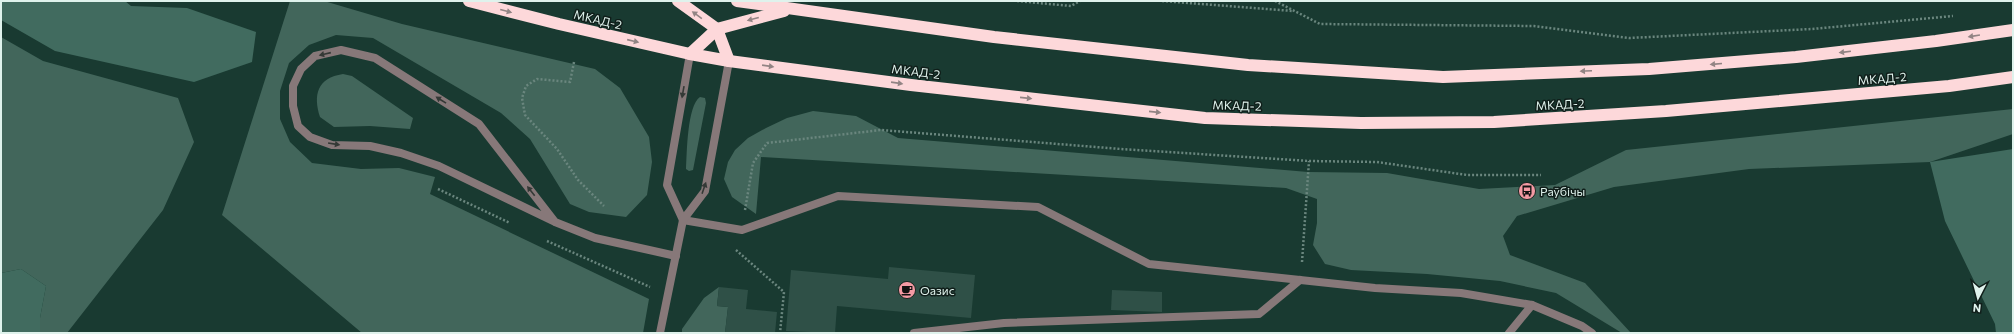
<svg xmlns="http://www.w3.org/2000/svg" width="2014" height="334" viewBox="0 0 2014 334" font-family="Commissioner,sans-serif">
	<style>
		.green { fill: #42665b }
		.forest { fill: #416b5f }
		.building { fill: #2f5047 }
		.lines { fill: none; stroke-linecap: round; stroke-linejoin: round }
		.path { stroke: #6a867e; stroke-width: 2.5; stroke-dasharray: 2 2; stroke-linecap: butt }
		.lane { stroke: #877879; stroke-width: 8 }
		.street { stroke: #877879; stroke-width: 8 }
		.highway { stroke: #fdd8da; stroke-width: 12 }
		.oneway { fill: #928484 }
		.oneway2 { fill: #343936 }
		.labels { text-anchor: middle; dominant-baseline: central; stroke-width: 3; stroke-linejoin: round; paint-order: stroke }
		.street-label { font-size: 12px; fill: #dff2ec; stroke: #101e1a }
		.poi-label { font-size: 12px; fill: #dff2ec; stroke: #101e1a; text-anchor: start }
	</style>
	<rect width="100%" height="100%" fill="#193a31"/>
	<!-- green -->
	<g class="green">
		<path d="M290,1H324L402,24L595,69L620,88L649,137L652,162L647,195L626,217L589,212L570,204L530,139L501,113L373,38L336,35L309,45L289,63L280,91V119L290,142L312,163L361,169L399,168L435,177L430,194L649,299L643,333H362L222,215Z"/>
		<path d="M1,37L43,61L178,98L194,142L163,210L67,333H40V318L46,286L21,269L1,273Z"/>
		<path d="M343,74L352,76L413,118L410,129L370,126L334,127L320,117C313,95 317,78 343,74Z"/>
		<path d="M700,97L705,98L706,103L693,170L689,171L686,169C687,153 687,106 700,97Z"/>
		<path d="M2013,109V134L1930,162L1749,169L1614,187L1517,216L1503,236L1510,255L1585,283L1631,333H1622L1556,293L1500,281L1427,274L1351,270L1325,264L1313,245L1317,223V199L1286,188L761,157L756,214L732,197L724,179L728,162L735,150L748,138L766,128L787,118L813,111L856,116L898,138L1308,172L1387,173L1479,189L1555,185L1626,150Z"/>
		<path d="M719,287L717,306L728,307L725,333H682V329L704,298Z"/>
	</g>
	<!-- forest -->
	<g class="forest">
		<path d="M1,1H125L131,6L187,8L256,32L252,62L194,82L55,51L1,20Z"/>
		<path d="M2013,149V333H1996L1995,324L1945,221L1930,162Z"/>
		<path d="M21,269L46,286L40,318V333H1V273Z"/>
	</g>
	<!-- building -->
	<g class="building">
		<path d="M889,267L975,275L971,318L837,306L835,333L786,331L791,270L888,279Z"/>
		<path d="M719,287L748,290L746,309L777,312L775,333H725L728,307L717,306Z"/>
		<path d="M1112,290L1162,292V312L1111,310Z"/>
	</g>
	<g class="lines">
		<!-- path -->
		<g class="path">
			<path d="M1017,1L1071,6L1080,1"/>
			<path d="M1162,1L1293,11"/>
			<path d="M1275,1L1320,24L1534,26L1629,38L1812,29L1953,16"/>
			<path d="M574,62L570,82L537,79L526,86L522,98L525,115L557,149L578,180L604,206"/>
			<path d="M438,189L510,223"/>
			<path d="M745,210L753,163L767,143L881,130L1121,149L1309,161L1377,162L1467,175H1541"/>
			<path d="M547,241L650,287"/>
			<path d="M736,250L784,292L780,333"/>
			<path d="M1302,262L1309,161"/>
		</g>
		<!-- lane -->
		<g class="lane">
			<path d="M555,222L479,124L375,58L341,50L315,56L301,69L293,86V106L298,126L310,137L332,145L370,146L401,153L439,166L555,222L595,238L676,256"/>
			<path d="M914,333L1004,323L1259,314L1300,280"/>
			<path d="M1509,333L1532,305"/>
		</g>
		<!-- street -->
		<g class="street">
			<path d="M683,220L742,230L838,196L1038,207L1149,264L1375,288L1461,293L1532,305L1582,326L1592,333"/>
			<path d="M683,220L667,185L690,54"/>
			<path d="M660,333L683,220L705,191L729,61"/>
		</g>
		<!-- highway -->
		<g class="highway">
			<path d="M469,1L559,24L690,54L729,61L911,85L1205,118L1361,123L1494,122L1666,111L1949,86L2013,77"/>
			<path d="M678,1L717,29L729,61"/>
			<path d="M737,1L994,37L1248,65L1443,77L1649,69L1796,57L1936,41L2013,30"/>
			<path d="M690,54L717,29L784,11"/>
		</g>
	</g>
	<!-- one-way arrows -->
	<defs><path id="oneway-solid" d="M-6-.8H1V-3.2L6.5 0L1 3.2V.8H-6Z"/></defs>
	<g class="oneway">
		<use href="#oneway-solid" transform="translate(506 11) rotate(15)"/>
		<use href="#oneway-solid" transform="translate(697 15) rotate(-144)"/>
		<use href="#oneway-solid" transform="translate(753 19) rotate(165)"/>
		<use href="#oneway-solid" transform="translate(1974 36) rotate(171)"/>
		<use href="#oneway-solid" transform="translate(633 41) rotate(13)"/>
		<use href="#oneway-solid" transform="translate(1845 52) rotate(173)"/>
		<use href="#oneway-solid" transform="translate(1716 64) rotate(175)"/>
		<use href="#oneway-solid" transform="translate(768 66) rotate(8)"/>
		<use href="#oneway-solid" transform="translate(1586 71) rotate(178)"/>
		<use href="#oneway-solid" transform="translate(897 83) rotate(8)"/>
		<use href="#oneway-solid" transform="translate(1026 98) rotate(6)"/>
		<use href="#oneway-solid" transform="translate(1155 112) rotate(6)"/>
	</g>
	<g class="oneway2">
		<use href="#oneway-solid" transform="translate(325 54) rotate(167)"/>
		<use href="#oneway-solid" transform="translate(683 92) rotate(100)"/>
		<use href="#oneway-solid" transform="translate(441 100) rotate(-148)"/>
		<use href="#oneway-solid" transform="translate(334 144) rotate(9)"/>
		<use href="#oneway-solid" transform="translate(704 188) rotate(-71)"/>
		<use href="#oneway-solid" transform="translate(531 191) rotate(-128)"/>
	</g>
	<!-- icons -->
	<defs>
		<g id="bus-disc" transform="scale(0.9)"><circle r="9.5" fill="#f49aa4" stroke="#101e1a"/><path d="M-5-6H5V4H4V6H2V4H-2V6H-4V4H-5ZM-3.5-4V0h7V-4ZM-3.5 1.2v1.5H-2V1.2ZM2 1.2v1.5H3.5V1.2Z" fill="#111"/></g>
		<g id="cafe-disc" transform="scale(0.9)"><circle r="9.5" fill="#f49aa4" stroke="#101e1a"/><path d="M-5.5-4.5H6V0H3Q3 3.5 0 3.5H-2.5Q-5.5 3.5-5.5 0ZM3-3.2v2h1.7v-2ZM-6 4.5H4V6H-6Z" fill="#111"/></g>
	</defs>
	<g fill-rule="evenodd">
		<use href="#bus-disc" x="1527" y="191"/>
		<use href="#cafe-disc" x="907" y="290"/>
	</g>
	<g class="labels">
		<!-- street labels -->
		<g class="street-label">
			<text transform="translate(598 19) rotate(13)">МКАД-2</text>
			<text transform="translate(916 71) rotate(7)">МКАД-2</text>
			<text transform="translate(1882 78) rotate(-5)">МКАД-2</text>
			<text transform="translate(1560 104) rotate(-3)">МКАД-2</text>
			<text transform="translate(1237 105) rotate(2)">МКАД-2</text>
		</g>
		<!-- poi labels -->
		<g class="poi-label">
			<text x="1540" y="191">Раўбічы</text>
			<text x="920" y="290">Оазис</text>
		</g>
	</g>
	<!-- border -->
	<rect width="2014" height="334" fill="none" stroke="#dff2ec" stroke-width="4"/>
	<!-- north arrow -->
	<g transform="translate(1978 298) rotate(186)" stroke="#101e1a" stroke-width="3" paint-order="stroke">
	<path d="M0-3L7 15L0 10L-7 15Z" fill="#dff2ec"/>
	<text y="-6" font-size="11" font-weight="bold" text-anchor="middle" fill="#dff2ec">N</text>
	</g>
</svg>
